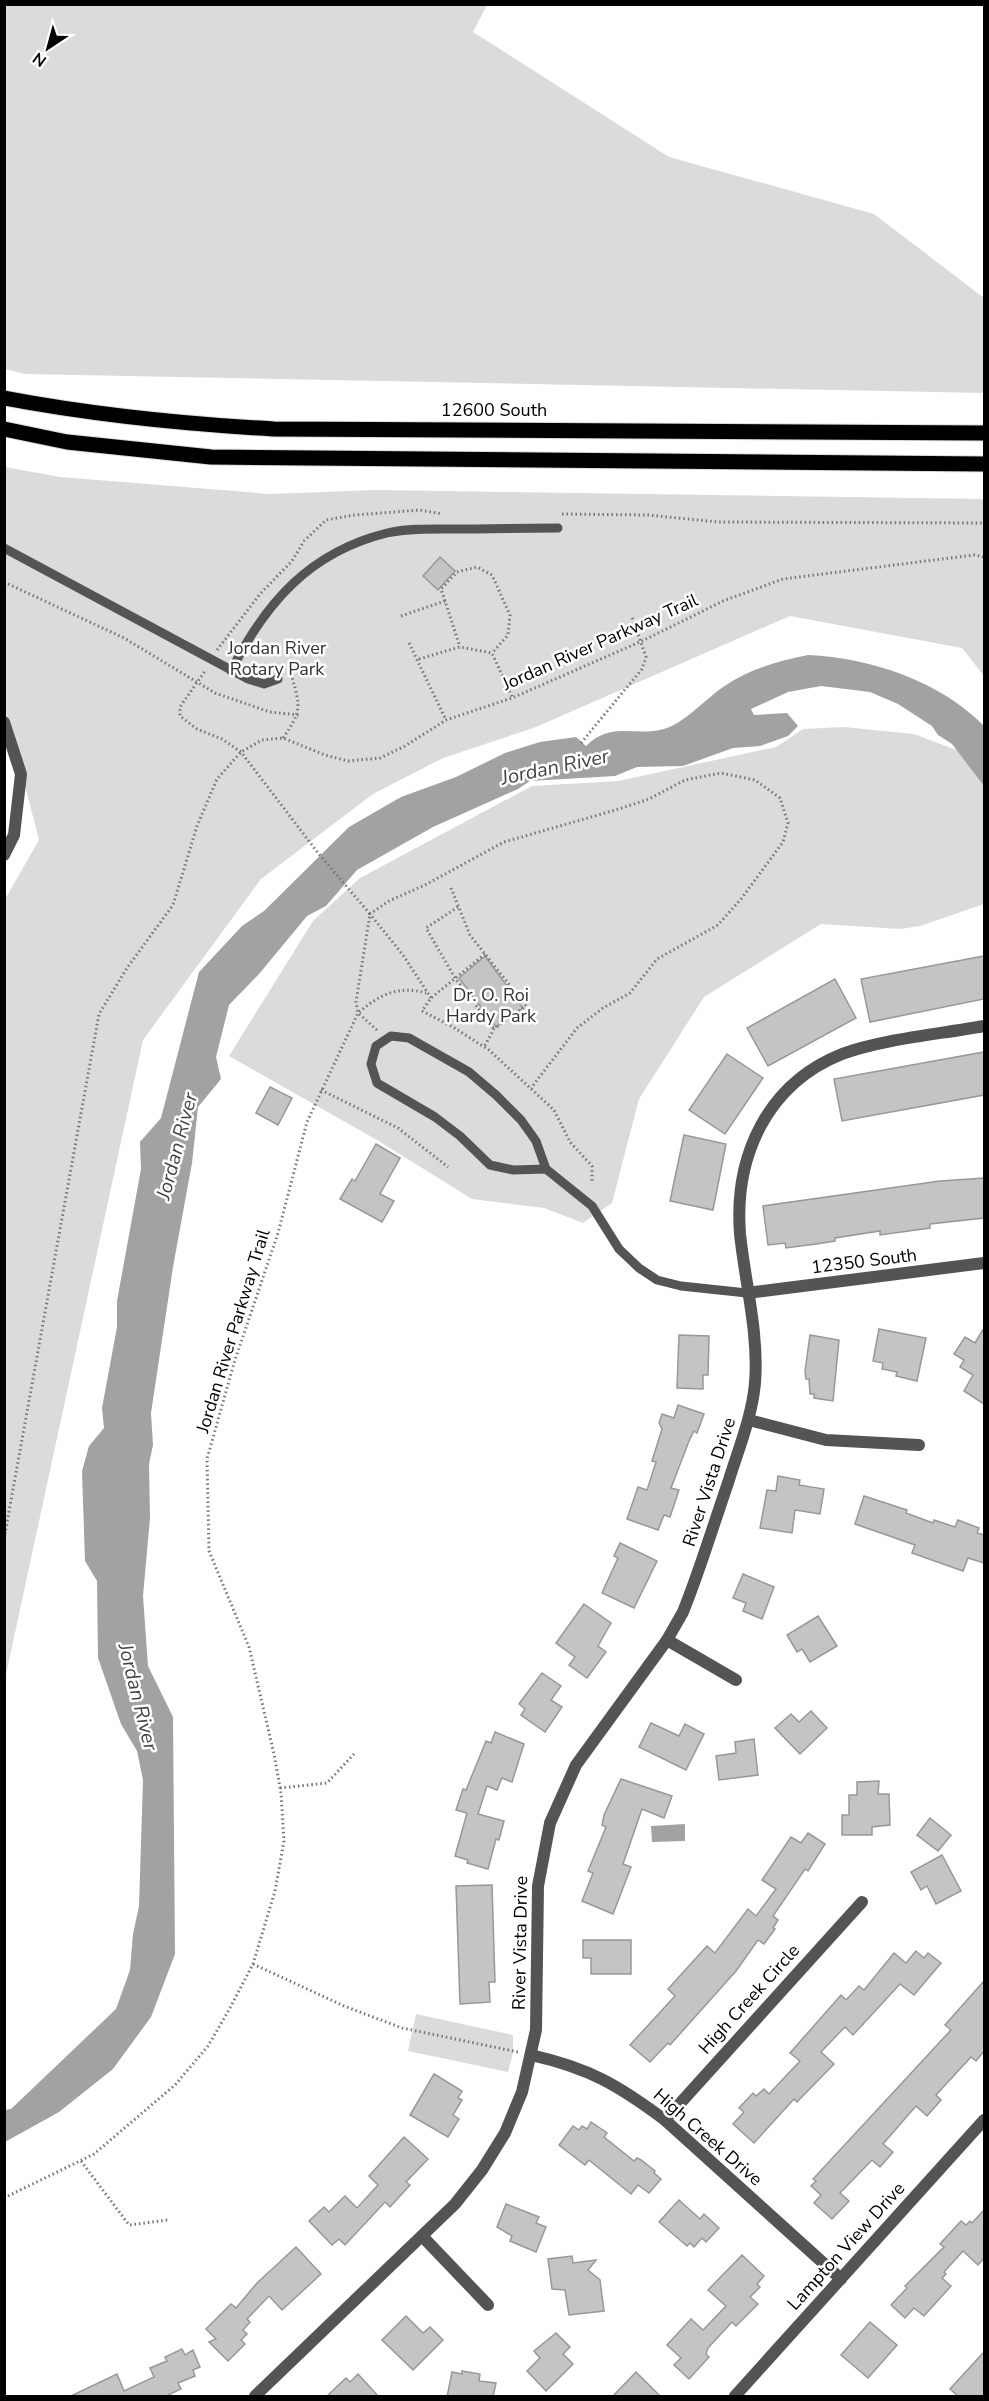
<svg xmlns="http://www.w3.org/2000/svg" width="989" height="2401" viewBox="0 0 989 2401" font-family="'Nunito Sans',sans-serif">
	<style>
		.green { fill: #dbdbdb }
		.water { fill: #a2a2a2 }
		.building { fill: #c4c4c4; stroke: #989898; stroke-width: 1.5 }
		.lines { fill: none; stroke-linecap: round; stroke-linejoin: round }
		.primary-casing { stroke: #dbdbdb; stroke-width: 17 }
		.path { stroke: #767676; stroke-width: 3; stroke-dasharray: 1.5 3; stroke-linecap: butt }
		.service { stroke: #545454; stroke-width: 9 }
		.minor { stroke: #545454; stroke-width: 12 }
		.primary { stroke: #000; stroke-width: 15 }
		.labels { text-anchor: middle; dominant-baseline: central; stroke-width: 5; stroke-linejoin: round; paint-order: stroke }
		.street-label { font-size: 18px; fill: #000; stroke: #fff }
		.park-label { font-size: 18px; fill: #323232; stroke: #fff }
		.water-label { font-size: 20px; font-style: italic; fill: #434343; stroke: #fff }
	</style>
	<rect width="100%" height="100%" fill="#fff"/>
	<!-- green -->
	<g class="green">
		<path d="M4,5H487L473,32L669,157L874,214L984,298V393L25,374L5,369Z"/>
		<path d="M5,467L60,477L270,494L376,490L984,499V676L962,648L790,616L536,727L443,758L373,794L261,879L143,1040L5,1679L4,901L39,840L5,708Z"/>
		<path d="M844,727L914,734L972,756L984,777V904L920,926L900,929L821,924L704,997L639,1099L612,1203L583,1223L544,1208L472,1199L377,1140L229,1056L313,921L360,878L532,786L618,781L776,747L803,729Z"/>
		<path d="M416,2014L513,2035V2053L508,2072L408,2051Z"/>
	</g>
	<!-- water -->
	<g class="water">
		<path d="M808,655C871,658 940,681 984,726V786L952,744L938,735L932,726L898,704L870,692L821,686L788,692L751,709L754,715L787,713L798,726L788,736L760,746L733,748L683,766L637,767L615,776L530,781L518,789L433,827L357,870L326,906L307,916L259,974L229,1005L216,1057L221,1079L198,1107L192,1163L173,1267L151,1413L153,1445L149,1464L150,1518L143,1596L148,1666L173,1717L175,1954L151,2017L113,2069L59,2112L5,2142V2110L11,2109L116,2009L130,1970L133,1934L139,1906L143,1780L137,1751L121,1724L98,1658L97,1581L85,1561L82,1471L89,1446L104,1428L102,1408L117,1327V1301L141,1169L140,1142L161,1118L199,972L242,926L264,911L349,827L401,797L456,777L505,753L540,742L576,737L586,746C612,721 635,737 664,729C683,724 707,698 723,687C749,669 778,661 808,655Z"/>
		<path d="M685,1824V1841L652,1842L651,1826Z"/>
	</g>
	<!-- building -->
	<g class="building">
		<path d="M440,557L455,571L438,590L423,576Z"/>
		<path d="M485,956L523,1008L496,1027L459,978Z"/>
		<path d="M984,956V999L870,1022L861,979Z"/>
		<path d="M835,979L856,1018L768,1066L747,1028Z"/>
		<path d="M984,1052V1095L842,1121L834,1079Z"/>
		<path d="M727,1054L763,1078L725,1134L689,1110Z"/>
		<path d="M270,1087L292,1098L278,1125L256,1113Z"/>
		<path d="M684,1135L726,1144L713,1210L670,1201Z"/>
		<path d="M376,1144L400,1158L380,1194L394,1201L382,1222L340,1199L352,1179L355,1181Z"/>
		<path d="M984,1178V1218L930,1224V1228L880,1235V1231L835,1238V1241L816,1244L786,1248L785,1243L768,1245L763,1206L940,1181Z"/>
		<path d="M984,1328V1404L964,1391L973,1375L960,1367L964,1360L954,1354L965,1337L975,1343Z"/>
		<path d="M879,1329L926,1338L917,1381L896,1376L897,1372L882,1369L883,1363L873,1361Z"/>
		<path d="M679,1335L709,1336L708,1375H703V1389L677,1388Z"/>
		<path d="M810,1335L839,1340L833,1401L814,1398V1394H810L809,1379H806L805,1371Z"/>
		<path d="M678,1405L704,1414L697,1433L694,1431L689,1441L671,1488L679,1490L670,1517L664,1515L658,1530L627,1519L638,1487L647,1490L656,1462L652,1461L662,1429L659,1423L662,1414L674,1418Z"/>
		<path d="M778,1476L800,1480L799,1485L824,1489L820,1514L795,1510L792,1533L760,1528L767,1490L776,1491Z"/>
		<path d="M864,1496L907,1510L906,1513L933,1523L934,1520L955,1527L958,1520L979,1528L977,1533L984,1535V1563L968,1558L963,1571L912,1553L915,1545L855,1524Z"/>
		<path d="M620,1543L657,1561L634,1608L602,1593L618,1558L614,1556Z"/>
		<path d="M743,1574L774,1587L762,1619L743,1611L746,1603L733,1598Z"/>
		<path d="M584,1604L611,1623L598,1646L606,1652L587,1678L569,1665L575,1657L556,1643Z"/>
		<path d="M818,1616L837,1646L810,1662L802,1649L797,1652L787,1635Z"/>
		<path d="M542,1673L561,1686L551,1700L562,1707L545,1732L521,1715L525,1709L519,1704Z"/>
		<path d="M811,1711L827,1728L800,1754L775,1728L791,1714L799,1722Z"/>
		<path d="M651,1723L679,1736L685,1724L704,1734L686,1770L639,1747Z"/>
		<path d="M495,1732L524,1744L512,1782L502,1778L497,1790L487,1786L478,1814L504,1821L499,1840L496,1839L488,1869L467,1863L468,1860L455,1856L467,1813L456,1810L463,1789L466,1790L486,1741L491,1743Z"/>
		<path d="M754,1739L758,1775L719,1780L716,1756L736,1753L735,1742Z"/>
		<path d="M621,1779L672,1796L664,1818L642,1809L623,1864L631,1867L613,1914L582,1901L593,1873L588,1871L606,1827L602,1825L604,1815Z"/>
		<path d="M879,1781L878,1794H889L890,1825L872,1827V1835H842V1815H849V1795H857V1782Z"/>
		<path d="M930,1818L951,1835L938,1851L917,1835Z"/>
		<path d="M808,1833L825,1844L808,1871L805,1869L773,1916L778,1920L773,1928L775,1929L764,1944L758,1940L736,1971L670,2045L668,2043L650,2062L630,2045L675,1996L668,1989L707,1946L715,1953L748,1909L756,1916L776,1889L762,1880L791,1837L801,1843Z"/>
		<path d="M942,1855L961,1891L936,1904L927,1886L921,1890L911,1872Z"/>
		<path d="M492,1885L495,1982H489L490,2002L460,2004L456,1886Z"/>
		<path d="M583,1940H631V1974H591V1958H583Z"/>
		<path d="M916,1951L924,1958L928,1953L941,1963L914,1995L900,1984L853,2035L845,2027L839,2033L821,2052L834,2064L797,2102L794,2099L754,2143L733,2124L744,2112L739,2108L753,2093L756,2096L764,2089L769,2094L800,2061L790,2053L841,1995L846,2000L859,1986L864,1990L894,1953L906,1963Z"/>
		<path d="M984,1981V2051L976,2061L971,2057L936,2095L941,2100L927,2116L916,2106L883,2144L893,2152L880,2167L872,2160L840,2193L849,2201L832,2219L814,2203L821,2195L811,2186L816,2181L813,2179L951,2030L945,2025Z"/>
		<path d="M434,2074L462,2091L458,2098L462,2100L453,2115L459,2119L448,2137L410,2115Z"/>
		<path d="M591,2122L607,2133L604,2137L634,2161L637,2158L641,2160L655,2171L654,2173L661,2179L649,2193L638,2185L631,2194L589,2160L585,2165L559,2145L573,2126L579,2130L582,2126L587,2129Z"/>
		<path d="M404,2137L428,2159L406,2182L410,2185L390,2207L385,2202L345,2245L339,2239L332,2245L309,2221L324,2207L329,2212L345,2196L357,2208L378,2185L369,2176Z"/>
		<path d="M679,2200L700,2219L704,2214L719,2228L706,2242L702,2238L694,2247L690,2243L687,2246L659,2222Z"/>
		<path d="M506,2204L539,2217L536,2223L546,2227L536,2252L510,2241L512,2236L497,2227Z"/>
		<path d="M984,2210V2258L978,2265L963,2251L944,2272L946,2274L942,2278L951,2286L924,2316L914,2308L905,2318L891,2305L907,2288L905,2286L944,2247L940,2244L961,2221L966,2225L970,2221L972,2223Z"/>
		<path d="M296,2247L321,2274L282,2310L269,2296L247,2319L250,2322L243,2330L247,2334L241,2340L245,2344L228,2361L209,2342L216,2339L206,2329L231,2304L236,2308L257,2283Z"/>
		<path d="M742,2255L764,2276L757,2284L760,2287L750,2297L758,2304L736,2326L732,2322L708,2348L706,2354L709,2357L689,2379L674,2365L681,2358L667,2345L691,2319L703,2330L726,2306L708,2290Z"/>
		<path d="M572,2256L573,2263L596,2260L588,2270L600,2280L604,2311L569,2315L565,2290L552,2289L548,2259Z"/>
		<path d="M406,2316L423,2333L430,2327L443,2340L413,2370L382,2340Z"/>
		<path d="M870,2322L897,2345L868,2378L841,2355Z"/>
		<path d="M556,2333L570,2347L563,2354L573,2364L546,2391L527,2371L540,2358L534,2351Z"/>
		<path d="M182,2349L185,2355L193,2350L200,2367L193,2370L195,2376L178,2383L181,2389L164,2397H69L117,2374L124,2391L154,2377L150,2368L167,2361L165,2357Z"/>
		<path d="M984,2352V2397H959L950,2389Z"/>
		<path d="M462,2371L480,2374L479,2381L496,2383L493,2397H447L452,2372L462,2374Z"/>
		<path d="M636,2372L661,2397H612Z"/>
		<path d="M358,2374L379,2397H326L346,2378L350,2382Z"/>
	</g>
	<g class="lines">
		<!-- primary casing -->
		<g class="primary-casing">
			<g id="primary">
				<path d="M4,398C94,415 183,424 274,429L984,433"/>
				<path d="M4,429L67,442L211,457L984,464"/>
			</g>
		</g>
		<!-- path -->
		<g class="path">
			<path d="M562,514L648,515L718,522L984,523"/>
			<path d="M4,582L124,638L215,693L270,712L299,715"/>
			<path d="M445,601L441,589L457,572L477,567L492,575L510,615L508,635L492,653"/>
			<path d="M401,616L445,601L460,647"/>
			<path d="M409,643L446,720"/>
			<path d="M217,650L260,594L292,561L304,541L326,520L355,515L420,510L442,514"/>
			<path d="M419,659L460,647L492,653L512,697"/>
			<path d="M283,738C301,712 301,708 292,677"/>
			<path d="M581,743L642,669L646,657L632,617"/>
			<path d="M451,888L470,935L526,1006L494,1029L484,1047"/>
			<path d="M458,907L426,928L455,978L494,1029"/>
			<path d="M485,954L431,998L422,1011L453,1027L489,1050L554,1110L570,1142L592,1166V1181"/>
			<path d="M431,998L403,955L370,914L389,901L425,885L504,842L619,809L649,799L685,780L721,773L755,780L780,798L788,823L783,842L741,899L718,925L657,959L630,993L603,1008L577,1028L531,1088"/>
			<path d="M377,1030L358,1013C379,995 398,985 426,993"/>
			<path d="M321,1090L398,1128L448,1167"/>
			<path d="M4,1539L99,1014L127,968L173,905L197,826L217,779L241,752L262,740L283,738L325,755L348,761L380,758L405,746L446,720L512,698L642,641L723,601L783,579L974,555L984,557"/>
			<path d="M280,1788L327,1783L354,1754"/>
			<path d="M253,1964L344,2006L402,2028L518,2052"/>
			<path d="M81,2161L129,2225L168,2220"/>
			<path d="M4,2198L94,2154L175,2085L208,2046L230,2008L253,1964L275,1891L284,1841L281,1793L274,1754L249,1647L209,1551L207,1459L234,1363L278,1233L307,1122L358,1013L356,1002L370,914L318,853L241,752L222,739L197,729L180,716V707L205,671"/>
		</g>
		<!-- service -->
		<g class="service">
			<path d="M4,548L248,679L264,684L278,679"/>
			<path d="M231,671C266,602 310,552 387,533C409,528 434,529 456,529C490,529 524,528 558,528"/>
			<path d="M546,1169L513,1170L490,1165L460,1136L435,1117L377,1083L371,1064L376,1046L391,1036L409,1038L469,1072L496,1095L521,1120L536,1141L546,1169L592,1206L619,1249L639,1268L657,1280L681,1286L747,1293"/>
		</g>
		<!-- minor -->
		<g class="minor">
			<path d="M4,722L21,774L14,835L4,855"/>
			<path d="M747,1293L984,1263"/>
			<path d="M749,1420L826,1440L919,1445"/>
			<path d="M667,1640L736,1680"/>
			<path d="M531,2055C589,2068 618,2085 665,2120L841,2279"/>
			<path d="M665,2120L862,1902"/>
			<path d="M422,2236L488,2305"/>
			<path d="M255,2396L455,2204L482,2170L505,2133L522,2092L536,2030L538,1886L550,1823L576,1765L667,1640L683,1612C700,1570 713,1526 728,1483C738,1450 752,1417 755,1383C759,1334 745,1282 740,1234C734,1156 767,1084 842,1054C882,1039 941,1034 984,1026"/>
			<path d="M735,2396L984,2120"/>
		</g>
		<!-- primary -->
		<use href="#primary" class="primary"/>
	</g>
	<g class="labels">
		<!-- street labels -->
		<g class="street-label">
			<text x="494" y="410">12600 South</text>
			<text transform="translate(600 642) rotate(-24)">Jordan River Parkway Trail</text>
			<text transform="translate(864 1261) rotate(-7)">12350 South</text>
			<text transform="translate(233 1331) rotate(-73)">Jordan River Parkway Trail</text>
			<text transform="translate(709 1482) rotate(-72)">River Vista Drive</text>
			<text transform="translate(520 1943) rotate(-89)">River Vista Drive</text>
			<text transform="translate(749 1999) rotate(-48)">High Creek Circle</text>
			<text transform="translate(708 2137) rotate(41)">High Creek Drive</text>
			<text transform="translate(846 2246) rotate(-48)">Lampton View Drive</text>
		</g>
		<!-- park labels -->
		<g class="park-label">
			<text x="277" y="648">Jordan River<tspan x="277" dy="21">Rotary Park</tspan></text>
			<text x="491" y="995">Dr. O. Roi<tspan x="491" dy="21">Hardy Park</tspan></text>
		</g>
		<!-- water labels -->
		<g class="water-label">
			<text transform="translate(555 767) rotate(-12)">Jordan River</text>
			<text transform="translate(177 1146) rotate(-75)">Jordan River</text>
			<text transform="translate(138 1697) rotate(76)">Jordan River</text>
		</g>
	</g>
	<!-- border -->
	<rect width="989" height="2401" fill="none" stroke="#000000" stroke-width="12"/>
	<!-- north arrow -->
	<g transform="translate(48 48) rotate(216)" stroke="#ffffff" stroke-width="4.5" paint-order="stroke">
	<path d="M0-4.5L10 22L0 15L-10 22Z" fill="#000000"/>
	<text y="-9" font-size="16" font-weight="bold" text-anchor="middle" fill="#000000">N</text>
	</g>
</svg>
